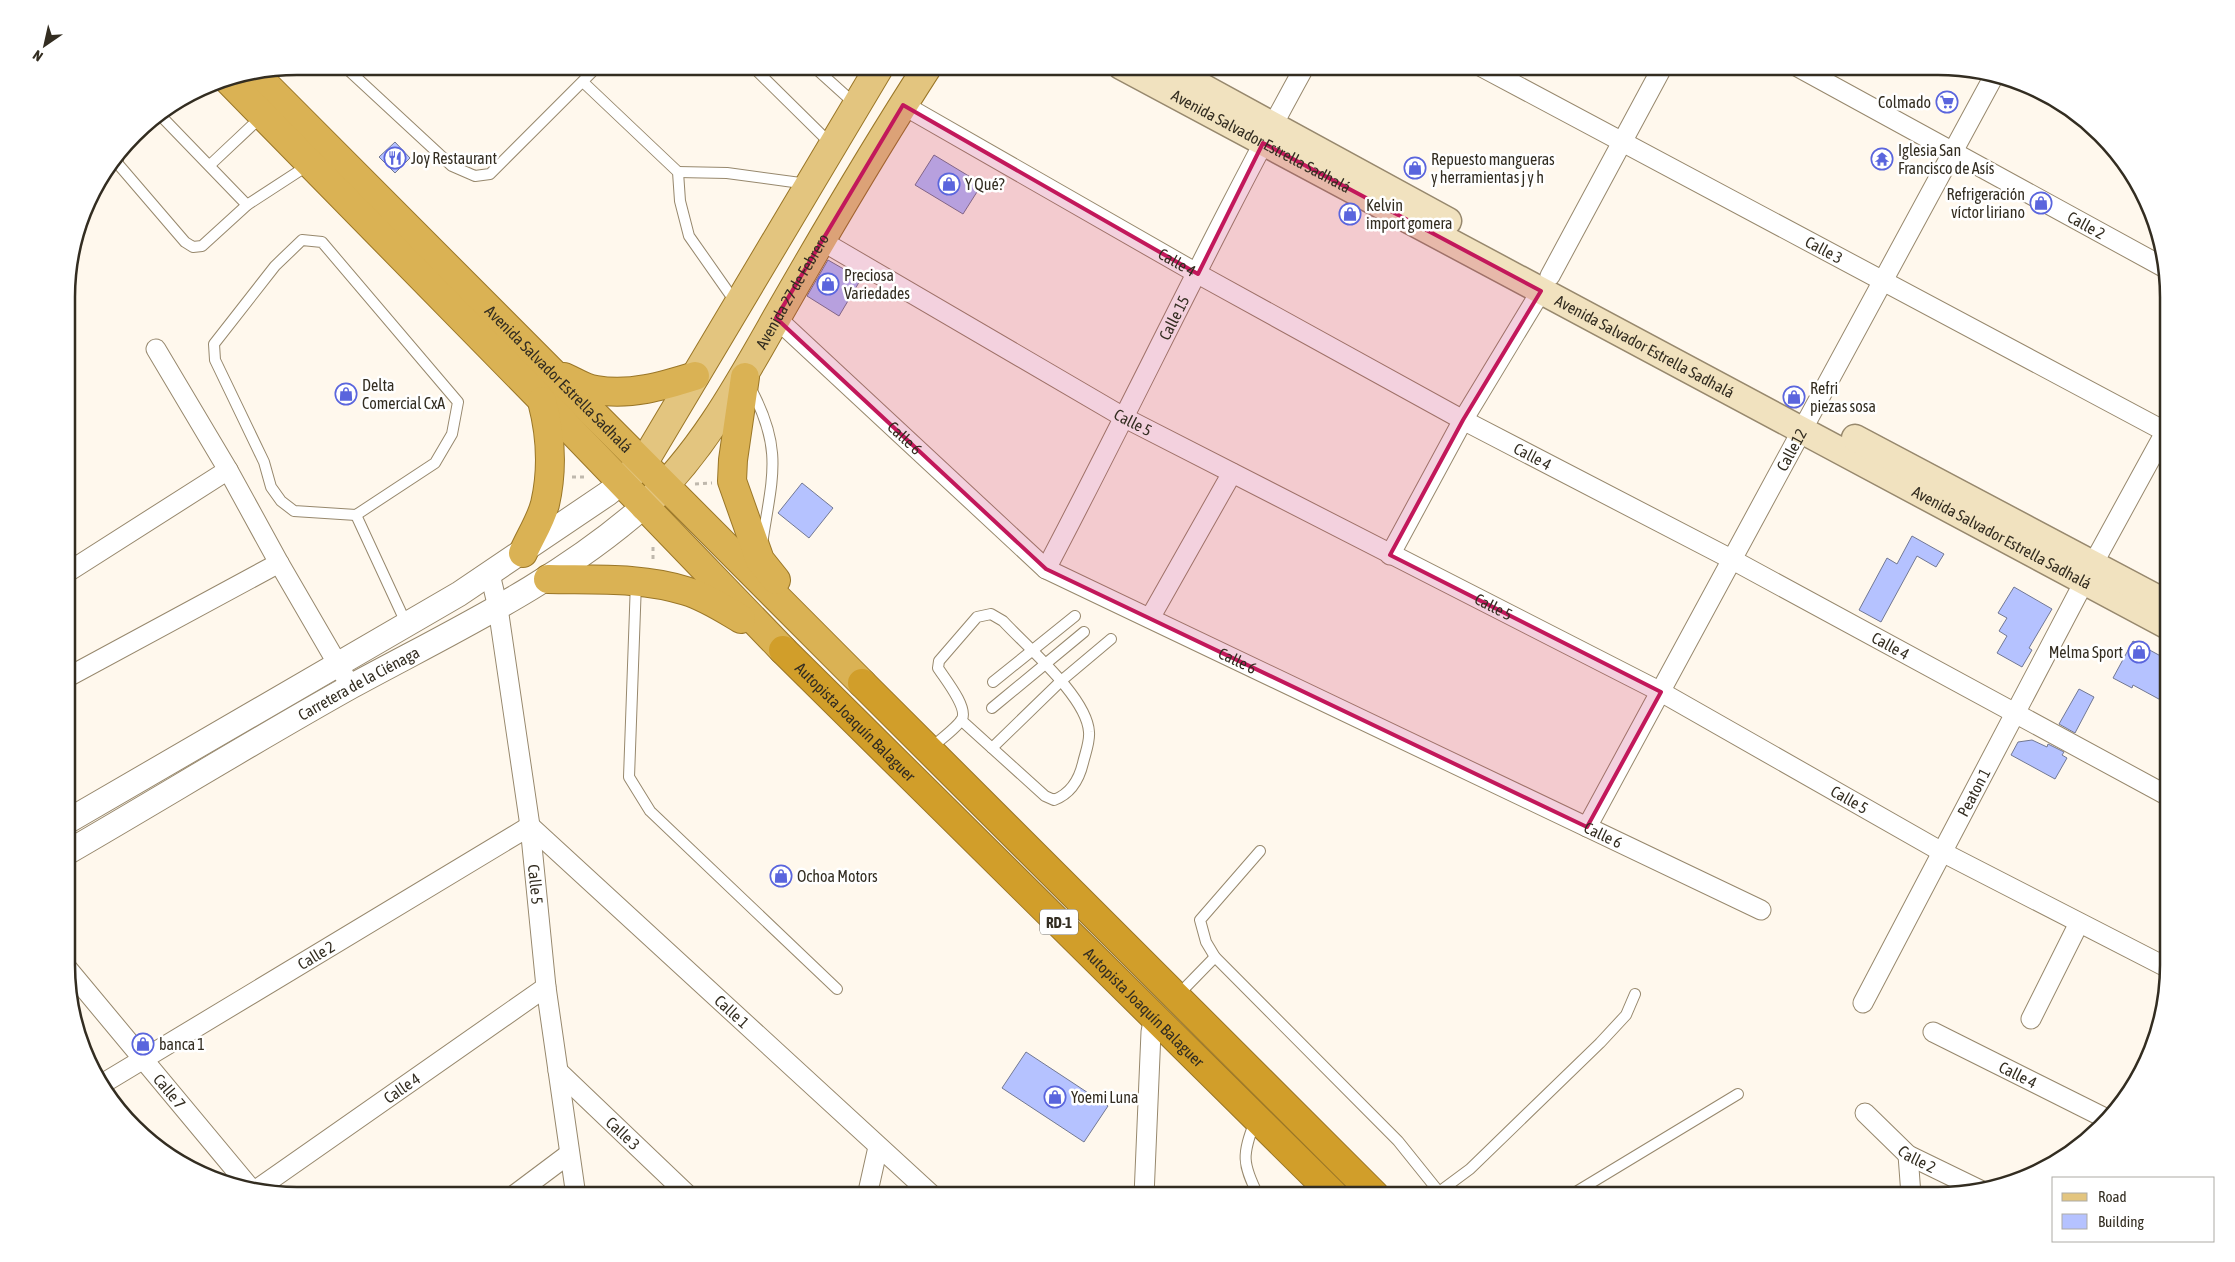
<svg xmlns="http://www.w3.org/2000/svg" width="2235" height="1262" viewBox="0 0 2235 1262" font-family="'Asap Condensed',sans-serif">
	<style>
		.building { fill: #b5c2ff; stroke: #727893 }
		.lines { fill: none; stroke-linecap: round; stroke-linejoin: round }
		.service-casing { stroke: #97886d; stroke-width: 12 }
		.minor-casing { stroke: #97886d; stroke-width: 21 }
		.tertiary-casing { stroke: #97886d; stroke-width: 26 }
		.secondary-casing { stroke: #97886d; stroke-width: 29 }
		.primary-casing { stroke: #9a7627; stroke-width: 30 }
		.trunk-casing { stroke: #9a7627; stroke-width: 30 }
		.motorway-casing { stroke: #9a7627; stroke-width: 30 }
		.path { stroke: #bfb8ad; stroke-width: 3; stroke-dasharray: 4 4; stroke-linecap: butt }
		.service { stroke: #fff; stroke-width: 10 }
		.minor { stroke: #fff; stroke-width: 19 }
		.tertiary { stroke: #fff; stroke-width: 24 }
		.secondary { stroke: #f1e2bf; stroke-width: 26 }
		.primary { stroke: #e3c57f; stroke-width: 28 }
		.trunk { stroke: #dab254; stroke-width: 28 }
		.motorway { stroke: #d19e2a; stroke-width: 28 }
		.marked { fill: #c2185b; fill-opacity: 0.2; stroke: #c2185b; stroke-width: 4; stroke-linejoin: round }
		.labels { text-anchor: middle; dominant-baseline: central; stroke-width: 5; stroke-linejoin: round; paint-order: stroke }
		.shield { fill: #fff; stroke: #706c64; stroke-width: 1 }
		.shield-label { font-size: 15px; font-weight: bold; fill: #332d21 }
		.poi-label { font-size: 16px; fill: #332d21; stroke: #fff; text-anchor: start }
		.street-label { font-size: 16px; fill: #332d21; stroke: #fff }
		.rim { fill: none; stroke: #332d21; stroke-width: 2.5 }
	</style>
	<rect width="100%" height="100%" fill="#fff8ed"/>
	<!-- building -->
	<g class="building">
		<path d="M395,142L410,158L395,173L379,157Z"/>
		<path d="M934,155L982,184L963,214L915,185Z"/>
		<path d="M828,260L861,279L839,316L807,296Z"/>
		<path d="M802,483L833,508L809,538L778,513Z"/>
		<path d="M1912,536L1944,554L1936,567L1917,556L1881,622L1859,610L1887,558L1897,564Z"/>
		<path d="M2014,587L2052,609L2029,648L2032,650L2022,667L1997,653L2007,636L1999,631L2007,618L1998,613Z"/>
		<path d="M2133,641L2168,660V704L2133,685L2132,688L2113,678Z"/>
		<path d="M2079,689L2094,697L2075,733L2059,724Z"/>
		<path d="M2032,740L2047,747L2048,744L2064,752L2062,755L2067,758L2055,779L2011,755L2018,742Z"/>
		<path d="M1026,1052L1108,1106L1084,1142L1002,1088Z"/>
	</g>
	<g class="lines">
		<!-- service casing -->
		<g class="service-casing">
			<g id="service">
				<path d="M344,66L452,166L475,176L490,174L598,66"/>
				<path d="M755,66L756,70L832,145"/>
				<path d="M813,66L855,104"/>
				<path d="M583,82L678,172L680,201L689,236L736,303"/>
				<path d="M160,115L247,205"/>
				<path d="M130,143L159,115"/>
				<path d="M118,159V164L185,242L193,247L202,246L247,205L310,164"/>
				<path d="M210,165L262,116"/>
				<path d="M678,172L727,173L808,184"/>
				<path d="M302,240L322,242L458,402L452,434L435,463L356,515L294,511L281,501L271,487L264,462L215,360L214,344L275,266Z"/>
				<path d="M750,387C784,450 772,477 762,544"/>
				<path d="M356,515L406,623"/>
				<path d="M636,582L629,777L650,811L837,989"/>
				<path d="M993,682L1075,616"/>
				<path d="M992,708L1084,632"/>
				<path d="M992,748L1061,681L1111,639"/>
				<path d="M930,749C938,741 957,728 962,719C968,707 945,679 938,668L939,661L977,617L991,614L1003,621C1027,647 1087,697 1089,732C1090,742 1085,754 1083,763C1079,780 1070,794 1054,800L1045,796L961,720"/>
				<path d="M1260,851L1200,920L1206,942L1215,957L1398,1141L1439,1192L1436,1195"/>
				<path d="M1177,996L1215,957"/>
				<path d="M1255,1121C1242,1155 1242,1163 1258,1195"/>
				<path d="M1442,1195L1439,1192L1470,1169L1600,1043L1626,1015L1635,994"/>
				<path d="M1571,1195L1738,1094"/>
			</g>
		</g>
		<!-- minor casing -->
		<g class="minor-casing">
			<g id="minor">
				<path id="s1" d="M1480,66L2168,433"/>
				<path id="s2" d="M1796,66L2165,268"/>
				<path id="s3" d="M903,105L1198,274L1463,420L1731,559L2168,796"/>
				<path id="s4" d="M822,241L1125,418L1661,692L1942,852L2168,968"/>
				<path d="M1550,276L1663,66"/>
				<path id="s5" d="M776,318L1046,569L1761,910"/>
				<path d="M156,349L228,470L279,563L351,687"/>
				<path d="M1390,555L1463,420L1541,291"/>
				<path d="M2093,564L2168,427"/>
				<path id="s6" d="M1046,569C1134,402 1214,231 1305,66"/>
				<path d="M68,572L228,470"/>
				<path id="s7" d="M490,574L498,608L530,826L546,987L576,1196"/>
				<path d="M1150,618L1232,473"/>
				<path d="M68,677L279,563"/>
				<path id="s8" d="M1587,827L1995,74"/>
				<path id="s9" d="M68,969L252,1190"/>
				<path id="s10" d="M1863,1003L2084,582"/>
				<path d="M2031,1019L2079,923"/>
				<path id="s11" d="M1933,1032L2103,1117"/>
				<path id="s12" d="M558,1071L689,1196"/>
				<path id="s13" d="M102,1084L530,826L933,1196"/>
				<path id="s14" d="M1865,1113L1908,1155L1980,1190"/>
				<path d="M1908,1155L1911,1195"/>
				<path id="s15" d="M256,1190L546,987"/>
				<path d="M513,1196L569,1154"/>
				<path d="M867,1196L878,1147"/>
				<path d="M1144,1196L1151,1032L1154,1016"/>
			</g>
		</g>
		<!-- tertiary casing -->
		<g class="tertiary-casing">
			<g id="tertiary">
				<path d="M68,821L459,594L607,494L621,483"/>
				<path id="s16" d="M68,852C163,797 257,739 352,686C453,631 557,583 644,506"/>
			</g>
		</g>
		<!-- secondary casing -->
		<g class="secondary-casing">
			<g id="secondary">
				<path id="s17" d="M1121,66L2168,626"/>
				<path d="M1164,66L1448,221"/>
				<path d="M1855,438L2168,604"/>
			</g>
		</g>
		<!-- primary casing -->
		<g class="primary-casing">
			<g id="primary">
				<path d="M625,479L644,462L880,66"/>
				<path id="s18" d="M644,506C701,454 739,384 777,317C825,233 875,148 928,66"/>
			</g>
		</g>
		<!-- trunk casing -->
		<g class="trunk-casing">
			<g id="trunk">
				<path id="s19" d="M256,75L862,683"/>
				<path d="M228,80L542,400L783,650"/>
				<path d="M564,377C574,381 585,389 596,390C630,396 663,386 695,376"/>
				<path d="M745,377L733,460L732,481L760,560L776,580"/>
				<path d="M523,553C530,537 541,520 545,504C553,469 551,435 542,401"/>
				<path d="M548,579C594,580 642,577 686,591C706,597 724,609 741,619"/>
			</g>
		</g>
		<!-- motorway casing -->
		<g class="motorway-casing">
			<g id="motorway">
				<path id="s20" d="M783,650L1334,1195"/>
				<path d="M862,683L1375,1195"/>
			</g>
		</g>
		<!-- path -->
		<g class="path">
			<path d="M572,477H585"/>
			<path d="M695,484L712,483"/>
			<path d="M653,547V561"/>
		</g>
		<!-- service -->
		<use href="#service" class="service"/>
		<!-- minor -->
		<use href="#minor" class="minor"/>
		<!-- tertiary -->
		<use href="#tertiary" class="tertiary"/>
		<!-- secondary -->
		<use href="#secondary" class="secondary"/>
		<!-- primary -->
		<use href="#primary" class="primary"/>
		<!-- trunk -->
		<use href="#trunk" class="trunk"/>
		<!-- motorway -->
		<use href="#motorway" class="motorway"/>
	</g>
	<!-- marked area -->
	<path class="marked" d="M903,105L1198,274L1263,143L1541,291L1463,420L1390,555L1661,692L1587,827L1046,569L776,318Z"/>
	<!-- icons -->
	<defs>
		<g id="supermarket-ring" transform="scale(1.125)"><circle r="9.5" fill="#fff" stroke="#5a65dd" stroke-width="1.5"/><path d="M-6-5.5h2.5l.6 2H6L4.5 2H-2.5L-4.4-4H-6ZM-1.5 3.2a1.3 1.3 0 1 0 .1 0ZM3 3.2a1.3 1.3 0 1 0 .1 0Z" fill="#5a65dd"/></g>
		<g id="restaurant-ring" transform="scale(1.125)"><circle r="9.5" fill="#fff" stroke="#5a65dd" stroke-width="1.5"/><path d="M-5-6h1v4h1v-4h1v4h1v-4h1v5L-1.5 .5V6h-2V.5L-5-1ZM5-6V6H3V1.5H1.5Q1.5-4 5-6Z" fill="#5a65dd"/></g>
		<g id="temple-ring" transform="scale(1.125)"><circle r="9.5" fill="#fff" stroke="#5a65dd" stroke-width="1.5"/><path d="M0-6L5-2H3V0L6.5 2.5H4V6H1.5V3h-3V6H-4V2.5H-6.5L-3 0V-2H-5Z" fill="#5a65dd"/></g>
		<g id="shop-ring" transform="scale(1.125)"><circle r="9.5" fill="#fff" stroke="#5a65dd" stroke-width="1.5"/><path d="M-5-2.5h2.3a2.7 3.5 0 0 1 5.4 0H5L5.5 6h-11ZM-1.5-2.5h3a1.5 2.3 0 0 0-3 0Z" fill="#5a65dd"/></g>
	</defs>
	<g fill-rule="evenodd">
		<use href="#supermarket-ring" x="1947" y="102"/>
		<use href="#restaurant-ring" x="395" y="158"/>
		<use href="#temple-ring" x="1882" y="159"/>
		<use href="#shop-ring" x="1415" y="168"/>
		<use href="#shop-ring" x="949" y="184"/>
		<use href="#shop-ring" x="2041" y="203"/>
		<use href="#shop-ring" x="1350" y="214"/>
		<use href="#shop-ring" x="828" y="284"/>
		<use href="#shop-ring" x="346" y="394"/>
		<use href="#shop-ring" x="1794" y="397"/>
		<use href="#shop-ring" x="2139" y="652"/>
		<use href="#shop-ring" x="781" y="876"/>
		<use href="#shop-ring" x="143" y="1044"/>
		<use href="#shop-ring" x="1055" y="1097"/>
	</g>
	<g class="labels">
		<!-- shield labels -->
		<rect class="shield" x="1040" y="909.5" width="38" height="25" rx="4"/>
		<g class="shield-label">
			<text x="1059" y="922">RD-1</text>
		</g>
		<!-- poi labels -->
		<g class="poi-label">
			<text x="1931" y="102" text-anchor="end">Colmado</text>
			<text x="1898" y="150">Iglesia San<tspan x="1898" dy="18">Francisco de Asís</tspan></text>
			<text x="411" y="158">Joy Restaurant</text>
			<text x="1431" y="159">Repuesto mangueras<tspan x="1431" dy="18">y herramientas j y h</tspan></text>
			<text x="965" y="184">Y Qué?</text>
			<text x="2025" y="194" text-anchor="end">Refrigeración<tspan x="2025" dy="18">víctor liriano</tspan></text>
			<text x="1366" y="205">Kelvin<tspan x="1366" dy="18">import gomera</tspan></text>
			<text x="844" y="275">Preciosa<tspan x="844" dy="18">Variedades</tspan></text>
			<text x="362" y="385">Delta<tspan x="362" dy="18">Comercial CxA</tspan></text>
			<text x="1810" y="388">Refri<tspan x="1810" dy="18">piezas sosa</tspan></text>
			<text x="2123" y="652" text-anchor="end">Melma Sport</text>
			<text x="797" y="876">Ochoa Motors</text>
			<text x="159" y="1044">banca 1</text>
			<text x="1071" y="1097">Yoemi Luna</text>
		</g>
		<!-- street labels -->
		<g class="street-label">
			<text stroke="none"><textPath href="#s17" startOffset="159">Avenida Salvador Estrella Sadhalá</textPath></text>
			<text stroke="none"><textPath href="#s2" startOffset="331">Calle 2</textPath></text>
			<text stroke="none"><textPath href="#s1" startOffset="390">Calle 3</textPath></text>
			<text stroke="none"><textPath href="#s3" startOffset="316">Calle 4</textPath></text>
			<text stroke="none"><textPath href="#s18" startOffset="262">Avenida 27 de Febrero</textPath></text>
			<text stroke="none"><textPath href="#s6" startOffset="282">Calle 15</textPath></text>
			<text stroke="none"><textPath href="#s17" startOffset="594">Avenida Salvador Estrella Sadhalá</textPath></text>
			<text stroke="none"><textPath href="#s19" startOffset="429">Avenida Salvador Estrella Sadhalá</textPath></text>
			<text stroke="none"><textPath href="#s4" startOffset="360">Calle 5</textPath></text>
			<text stroke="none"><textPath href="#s5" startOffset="176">Calle 6</textPath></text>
			<text stroke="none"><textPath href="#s8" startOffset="429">Calle12</textPath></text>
			<text stroke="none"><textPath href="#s3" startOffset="721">Calle 4</textPath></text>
			<text stroke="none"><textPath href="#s17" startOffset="999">Avenida Salvador Estrella Sadhalá</textPath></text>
			<text stroke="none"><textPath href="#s4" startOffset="765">Calle 5</textPath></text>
			<text stroke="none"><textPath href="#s3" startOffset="1126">Calle 4</textPath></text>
			<text stroke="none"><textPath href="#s5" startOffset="581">Calle 6</textPath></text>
			<text stroke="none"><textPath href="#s16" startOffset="336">Carretera de la Ciénaga</textPath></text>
			<text stroke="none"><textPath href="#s20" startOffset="102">Autopista Joaquín Balaguer</textPath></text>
			<text stroke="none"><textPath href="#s10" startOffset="238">Peaton 1</textPath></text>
			<text stroke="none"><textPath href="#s4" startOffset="1170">Calle 5</textPath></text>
			<text stroke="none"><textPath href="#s5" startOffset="986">Calle 6</textPath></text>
			<text stroke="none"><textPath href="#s7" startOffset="314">Calle 5</textPath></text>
			<text stroke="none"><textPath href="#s13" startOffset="250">Calle 2</textPath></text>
			<text stroke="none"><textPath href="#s20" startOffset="508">Autopista Joaquín Balaguer</textPath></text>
			<text stroke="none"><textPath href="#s13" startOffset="774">Calle 1</textPath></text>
			<text stroke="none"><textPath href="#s11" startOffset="95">Calle 4</textPath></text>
			<text stroke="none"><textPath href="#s15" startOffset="178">Calle 4</textPath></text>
			<text stroke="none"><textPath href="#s9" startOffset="159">Calle 7</textPath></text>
			<text stroke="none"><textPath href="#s12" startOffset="90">Calle 3</textPath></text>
			<text stroke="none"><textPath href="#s14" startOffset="70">Calle 2</textPath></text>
		</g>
	</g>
	<!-- crop -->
	<path d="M0 0H2235V1262H0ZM297 75H1938A222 222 0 0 1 2160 297V965A222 222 0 0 1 1938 1187H297A222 222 0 0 1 75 965V297A222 222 0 0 1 297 75Z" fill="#fff" fill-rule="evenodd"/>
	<path class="rim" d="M297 75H1938A222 222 0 0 1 2160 297V965A222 222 0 0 1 1938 1187H297A222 222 0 0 1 75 965V297A222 222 0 0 1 297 75Z"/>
	<!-- legend -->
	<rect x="2052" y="1177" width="162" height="65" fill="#ffffff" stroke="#adaba6"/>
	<rect x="2062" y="1193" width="25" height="8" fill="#e3c57f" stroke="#adaba6"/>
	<text x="2098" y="1202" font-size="15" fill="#332d21">Road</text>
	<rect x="2062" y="1214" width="25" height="15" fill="#b5c2ff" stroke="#adaba6"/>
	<text x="2098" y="1227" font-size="15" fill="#332d21">Building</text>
	<!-- north arrow -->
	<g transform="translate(45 45) rotate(214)" stroke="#ffffff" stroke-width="4" paint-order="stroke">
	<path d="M0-4L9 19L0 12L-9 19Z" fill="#332d21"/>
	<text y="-8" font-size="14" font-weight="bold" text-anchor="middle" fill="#332d21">N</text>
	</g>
</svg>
